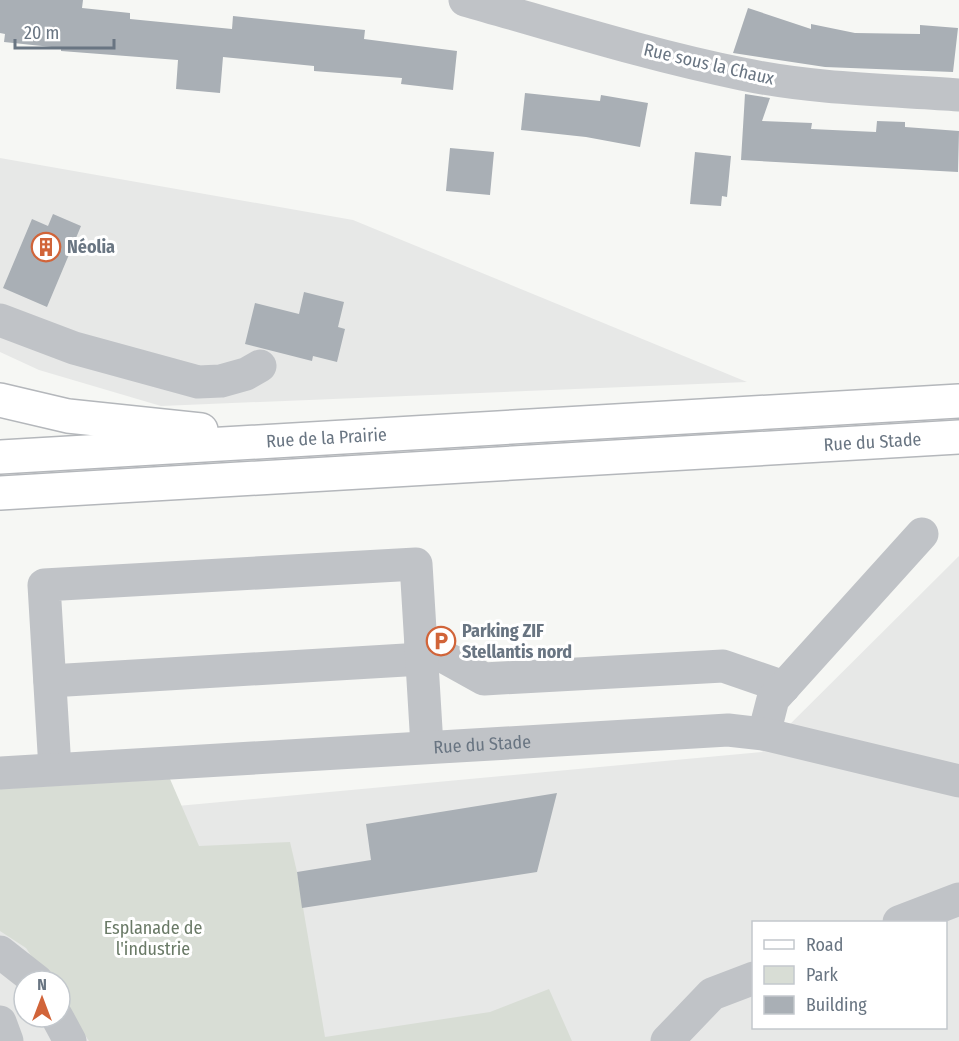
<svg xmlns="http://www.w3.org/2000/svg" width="959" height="1041" viewBox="0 0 959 1041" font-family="'Fira Sans Condensed',sans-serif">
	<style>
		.built { fill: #e7e8e7; fill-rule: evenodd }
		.green { fill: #d8ddd5 }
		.building { fill: #a9afb5 }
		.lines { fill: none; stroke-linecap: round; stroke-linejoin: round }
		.major-casing { stroke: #b4b7bb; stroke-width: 36 }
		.minor { stroke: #c0c3c7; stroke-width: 33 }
		.major { stroke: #fff; stroke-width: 33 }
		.labels { text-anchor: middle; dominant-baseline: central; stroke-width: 6; stroke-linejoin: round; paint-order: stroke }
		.street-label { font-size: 18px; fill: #697582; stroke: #fff }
		.poi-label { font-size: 18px; font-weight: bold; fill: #697582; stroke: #fff; text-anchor: start }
		.park-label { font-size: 18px; fill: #6a7a67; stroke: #fff }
	</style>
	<rect width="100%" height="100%" fill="#f6f7f4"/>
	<!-- built -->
	<g class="built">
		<path d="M0,158L353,220L747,382L161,406L39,370L0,352Z"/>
		<path d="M959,556V1041H0V810L123,811L762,752ZM754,922H946V1028H754ZM24,981H60V1017H24Z"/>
	</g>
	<!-- green -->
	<path class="green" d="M170,779L199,846L290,842L297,872L325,1037L490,1012L549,989L572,1041H89L60,998V981H48L26,948L0,931V789Z"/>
	<!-- building -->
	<g class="building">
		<path d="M0,0H83L82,8L130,13V19L232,29L233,16L365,30L364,39L457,51L453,90L401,84L402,78L314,71V66L223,57L220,93L176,89L178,60L61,51V48L4,42L5,34L0,33Z"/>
		<path d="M748,8L811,29V24L855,33L920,34V25L958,28L953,72L825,67L733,53Z"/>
		<path d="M525,93L600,101L601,95L648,103L640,147L586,137L521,130Z"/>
		<path d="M745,94L770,98L762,121L812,123L811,129L876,132L877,121L905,122V127L959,131L958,172L741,160Z"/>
		<path d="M450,148L494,152L490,195L446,191Z"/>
		<path d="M695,152L731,156L727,197L722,196L721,206L690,204Z"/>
		<path d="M53,214L81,226L47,307L3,288L32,219L48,226Z"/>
		<path d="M304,292L344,302L338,327L345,329L337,362L313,356L312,361L245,344L255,303L299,314Z"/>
		<path d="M557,793L537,872L302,908L297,872L371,860L366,824Z"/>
	</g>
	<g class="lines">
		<!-- major casing -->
		<g class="major-casing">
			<g id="major">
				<path d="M0,400L68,416L201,430"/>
				<path id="s2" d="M0,457L959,401"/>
				<path id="s3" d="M0,493L959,437"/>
			</g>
		</g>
		<!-- minor -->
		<g class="minor">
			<path d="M465,0C557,26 648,55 742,74C813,89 887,90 959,95"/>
			<path d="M0,320L74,348L198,382L221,381L246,374L260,366"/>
			<path d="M421,644L484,679L723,666L784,687"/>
			<path d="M50,681L422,659"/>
			<path d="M764,734L773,699L922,534"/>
			<path d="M55,769L44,585L416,564L427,746"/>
			<path id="s1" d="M0,773L728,730L764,734L959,781"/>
			<path d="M899,922L959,899"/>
			<path d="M0,952L37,981"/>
			<path d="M57,1017L70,1041"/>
			<path d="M0,1022L7,1041"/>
			<path d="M667,1041L712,994L754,978"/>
		</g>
		<!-- major -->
		<use href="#major" class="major"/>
	</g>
	<!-- icons -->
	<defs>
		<g id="building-ring" transform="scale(1.5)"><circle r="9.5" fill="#fff" stroke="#d16439" stroke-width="1.5"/><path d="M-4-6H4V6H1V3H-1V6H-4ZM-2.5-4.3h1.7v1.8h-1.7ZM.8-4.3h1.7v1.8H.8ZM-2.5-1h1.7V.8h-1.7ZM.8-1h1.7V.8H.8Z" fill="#d16439"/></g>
		<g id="parking-ring" transform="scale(1.5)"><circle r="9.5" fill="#fff" stroke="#d16439" stroke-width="1.5"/><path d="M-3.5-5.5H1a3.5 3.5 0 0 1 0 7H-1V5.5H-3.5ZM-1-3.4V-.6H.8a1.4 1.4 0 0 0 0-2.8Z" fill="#d16439"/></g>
	</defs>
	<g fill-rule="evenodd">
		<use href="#building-ring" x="46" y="247"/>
		<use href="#parking-ring" x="441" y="641"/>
	</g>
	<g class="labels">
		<!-- street labels -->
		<g class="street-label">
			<text transform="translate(709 64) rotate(13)">Rue sous la Chaux</text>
			<text stroke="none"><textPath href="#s2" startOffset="327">Rue de la Prairie</textPath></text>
			<text stroke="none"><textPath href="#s3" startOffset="874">Rue du Stade</textPath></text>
			<text stroke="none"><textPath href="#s1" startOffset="483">Rue du Stade</textPath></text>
		</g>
		<!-- poi labels -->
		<g class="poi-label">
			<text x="67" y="247">Néolia</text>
			<text x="462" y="631">Parking ZIF<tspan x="462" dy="21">Stellantis nord</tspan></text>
		</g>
		<!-- park labels -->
		<g class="park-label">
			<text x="153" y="928">Esplanade de<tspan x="153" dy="21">l'industrie</tspan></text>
		</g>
	</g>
	<!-- legend -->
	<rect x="752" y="921" width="195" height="108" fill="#ffffff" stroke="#c3c8cd" stroke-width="1.5"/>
	<rect x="764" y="940" width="30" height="9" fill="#ffffff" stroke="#c3c8cd" stroke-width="1.5"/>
	<text x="806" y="951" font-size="18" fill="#697582">Road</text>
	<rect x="764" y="966" width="30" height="18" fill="#d8ddd5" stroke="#c3c8cd" stroke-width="1.5"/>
	<text x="806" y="981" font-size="18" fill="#697582">Park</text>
	<rect x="764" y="996" width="30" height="18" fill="#a9afb5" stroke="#c3c8cd" stroke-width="1.5"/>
	<text x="806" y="1011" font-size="18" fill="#697582">Building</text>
	<!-- north arrow -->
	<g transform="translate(42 999)"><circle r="28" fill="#ffffff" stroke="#c3c8cd" stroke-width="1.5"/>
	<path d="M0-4.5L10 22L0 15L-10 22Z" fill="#d16439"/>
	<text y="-9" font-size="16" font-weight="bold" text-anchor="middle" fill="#697582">N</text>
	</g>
	<!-- scale -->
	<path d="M15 39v9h99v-9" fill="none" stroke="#697582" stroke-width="3"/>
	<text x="24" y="39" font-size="18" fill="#697582" stroke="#ffffff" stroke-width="4.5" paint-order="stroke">20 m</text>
</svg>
